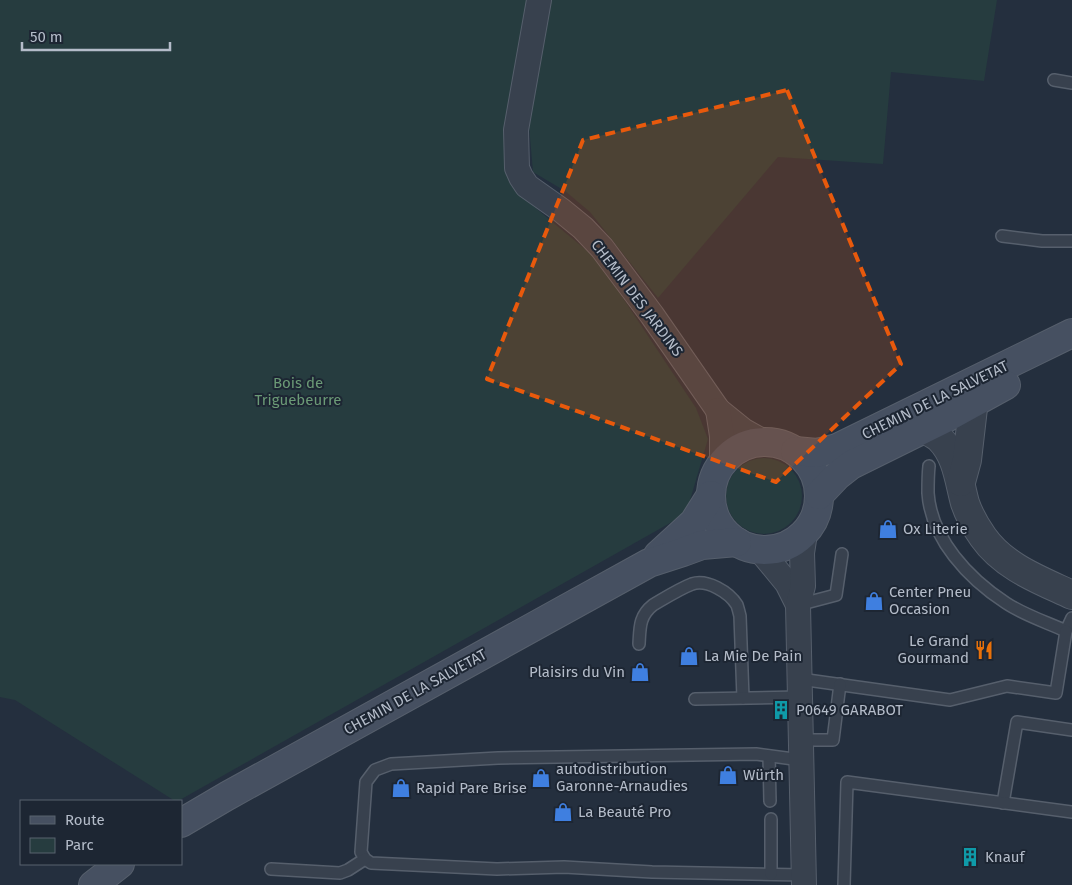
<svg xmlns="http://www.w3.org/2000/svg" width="1072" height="885" viewBox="0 0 1072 885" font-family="'Fira Sans',sans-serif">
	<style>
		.green { fill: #263c3f }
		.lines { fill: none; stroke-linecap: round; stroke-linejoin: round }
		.service-casing { stroke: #565f6c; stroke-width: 14 }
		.minor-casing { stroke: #565f6c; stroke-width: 26 }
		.tertiary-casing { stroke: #565f6c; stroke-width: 30 }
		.secondary-casing { stroke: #565f6c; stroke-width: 30 }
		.service { stroke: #38414e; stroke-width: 11 }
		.minor { stroke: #38414e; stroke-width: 24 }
		.tertiary { stroke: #38414e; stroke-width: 28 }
		.secondary { stroke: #465061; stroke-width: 28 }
		.marked { fill: #e8590c; fill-opacity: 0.2; stroke: #e8590c; stroke-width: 4; stroke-dasharray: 10 6; stroke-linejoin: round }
		.labels { text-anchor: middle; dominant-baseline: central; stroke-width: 4; stroke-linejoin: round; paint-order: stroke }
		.street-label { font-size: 15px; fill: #b4bcc9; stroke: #1d2633 }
		.park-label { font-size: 15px; fill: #6b9a76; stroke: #1d2633 }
		.poi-label { font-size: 15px; fill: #b4bcc9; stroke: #1d2633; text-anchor: start }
	</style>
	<rect width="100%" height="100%" fill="#242f3e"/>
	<!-- green -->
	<g class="green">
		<path d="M0,0H529L505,145L509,182L538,210L597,259L696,408L708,439L686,514L178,801H175L15,700L0,697Z"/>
		<path d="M551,0H997L984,81L891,72L883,164L778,157L658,298L590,212L565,191L533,172L529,126Z"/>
		<circle cx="764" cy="496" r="38"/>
	</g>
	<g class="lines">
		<!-- service casing -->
		<g class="service-casing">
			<g id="service">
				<path d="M1054,80L1072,83"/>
				<path d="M1002,236L1042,241H1072"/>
				<path d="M929,466C928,475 928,484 928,493C931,539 969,579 1006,603C1024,615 1046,622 1066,631L1072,618"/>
				<path d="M798,605L836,595L842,554"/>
				<path d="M639,644C640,628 639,616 653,605C665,598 679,589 692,584C707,579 729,592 737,605C738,608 739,612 740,616L743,698"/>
				<path d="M800,679L950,700L1007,686L1056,693L1066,631"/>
				<path d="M695,699L800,697"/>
				<path d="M801,740H833L840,684"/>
				<path d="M769,756L770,801"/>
				<path d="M801,760L756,754L498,758L391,764L375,770L366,782L361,852L365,859L371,863L497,869L564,867L652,872L803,875"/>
				<path d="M1003,803L1017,722L1072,730"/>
				<path d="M771,819V874"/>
				<path d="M271,869L340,873L348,870L365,859"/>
				<path d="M844,885L847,782L1072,812"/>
			</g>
		</g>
		<!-- minor casing -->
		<g class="minor-casing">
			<g id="minor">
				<path d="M539,0L516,130L517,168L521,177L527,186L561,210L583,228L602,248L652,315L718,410L744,431L764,442"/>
				<path d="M718,410L722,436V464"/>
				<path d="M759,549L787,583L798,605"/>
				<path d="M804,885L798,605L803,586L802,553L805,533"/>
			</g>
		</g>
		<!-- tertiary casing -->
		<g class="tertiary-casing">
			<g id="tertiary">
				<path d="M924,429C929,432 936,435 940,439C957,456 959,481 965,503C969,515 976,527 983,537C1004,567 1040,580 1072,595"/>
				<path d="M961,482L967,460L973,408L976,401"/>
			</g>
		</g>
		<!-- secondary casing -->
		<g class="secondary-casing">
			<g id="secondary">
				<circle cx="765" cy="496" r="54"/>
				<path d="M795,451L817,453L837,448L1072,333"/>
				<path d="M819,495L837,476L851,465L946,418L1006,385"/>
				<path d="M658,555L694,522L711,495"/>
				<path d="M181,823L227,796L649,563L683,552L702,545L737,542"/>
				<path d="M93,885L120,864"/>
			</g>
		</g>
		<!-- service -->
		<use href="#service" class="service"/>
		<!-- minor -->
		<use href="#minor" class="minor"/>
		<!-- tertiary -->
		<use href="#tertiary" class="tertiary"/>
		<!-- secondary -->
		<use href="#secondary" class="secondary"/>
	</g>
	<!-- marked area -->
	<path class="marked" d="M787,90L901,364L776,482L487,379L583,140Z"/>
	<!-- icons -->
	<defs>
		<g id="shop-bare" transform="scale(1.5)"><path d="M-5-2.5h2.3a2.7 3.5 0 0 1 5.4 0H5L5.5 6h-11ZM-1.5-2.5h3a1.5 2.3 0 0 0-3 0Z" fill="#3f7fe0" stroke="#1d2633" stroke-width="2.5" paint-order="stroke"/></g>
		<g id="restaurant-bare" transform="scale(1.5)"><path d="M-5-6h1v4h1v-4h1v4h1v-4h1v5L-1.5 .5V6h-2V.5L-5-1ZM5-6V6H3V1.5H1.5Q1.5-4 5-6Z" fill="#e8710a" stroke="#1d2633" stroke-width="2.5" paint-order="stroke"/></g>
		<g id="building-bare" transform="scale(1.5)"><path d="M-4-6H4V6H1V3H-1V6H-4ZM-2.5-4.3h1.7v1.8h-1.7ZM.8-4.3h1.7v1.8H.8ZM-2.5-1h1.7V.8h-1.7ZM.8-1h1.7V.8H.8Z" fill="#0f9aa8" stroke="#1d2633" stroke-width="2.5" paint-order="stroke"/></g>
	</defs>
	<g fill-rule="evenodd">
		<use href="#shop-bare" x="888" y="529"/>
		<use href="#shop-bare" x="874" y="601"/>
		<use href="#restaurant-bare" x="984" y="650"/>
		<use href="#shop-bare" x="689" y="656"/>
		<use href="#shop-bare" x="640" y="672"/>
		<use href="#building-bare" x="781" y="710"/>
		<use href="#shop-bare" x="728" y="775"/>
		<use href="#shop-bare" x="541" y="778"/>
		<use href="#shop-bare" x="401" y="788"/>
		<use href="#shop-bare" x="563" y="812"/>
		<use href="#building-bare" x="970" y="857"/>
	</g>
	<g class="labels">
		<!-- street labels -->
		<g class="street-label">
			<text transform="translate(637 298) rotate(53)">CHEMIN DES JARDINS</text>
			<text transform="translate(935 400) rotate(-26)">CHEMIN DE LA SALVETAT</text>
			<text transform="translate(415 692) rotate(-29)">CHEMIN DE LA SALVETAT</text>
		</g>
		<!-- park labels -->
		<g class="park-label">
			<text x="298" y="383">Bois de<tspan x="298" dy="17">Triguebeurre</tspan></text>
		</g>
		<!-- poi labels -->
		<g class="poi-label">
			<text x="903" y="529">Ox Literie</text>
			<text x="889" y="592">Center Pneu<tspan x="889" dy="17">Occasion</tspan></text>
			<text x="969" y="641" text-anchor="end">Le Grand<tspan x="969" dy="17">Gourmand</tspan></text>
			<text x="704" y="656">La Mie De Pain</text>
			<text x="625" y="672" text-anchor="end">Plaisirs du Vin</text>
			<text x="796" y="710">P0649 GARABOT</text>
			<text x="556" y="769">autodistribution<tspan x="556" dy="17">Garonne-Arnaudies</tspan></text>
			<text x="743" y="775">Würth</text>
			<text x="416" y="788">Rapid Pare Brise</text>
			<text x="578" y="812">La Beauté Pro</text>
			<text x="985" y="857">Knauf</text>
		</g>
	</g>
	<!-- legend -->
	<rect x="20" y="800" width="162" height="65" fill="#1d2633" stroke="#59626f"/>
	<rect x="30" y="816" width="25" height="8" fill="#465061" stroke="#59626f"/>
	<text x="65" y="825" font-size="15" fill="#b4bcc9">Route</text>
	<rect x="30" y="838" width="25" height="15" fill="#263c3f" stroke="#59626f"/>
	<text x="65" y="850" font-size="15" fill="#b4bcc9">Parc</text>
	<!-- scale -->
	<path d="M22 42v8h148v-8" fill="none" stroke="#b4bcc9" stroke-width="2.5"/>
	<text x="30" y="42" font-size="15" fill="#b4bcc9" stroke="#1d2633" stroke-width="4" paint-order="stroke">50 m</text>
</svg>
